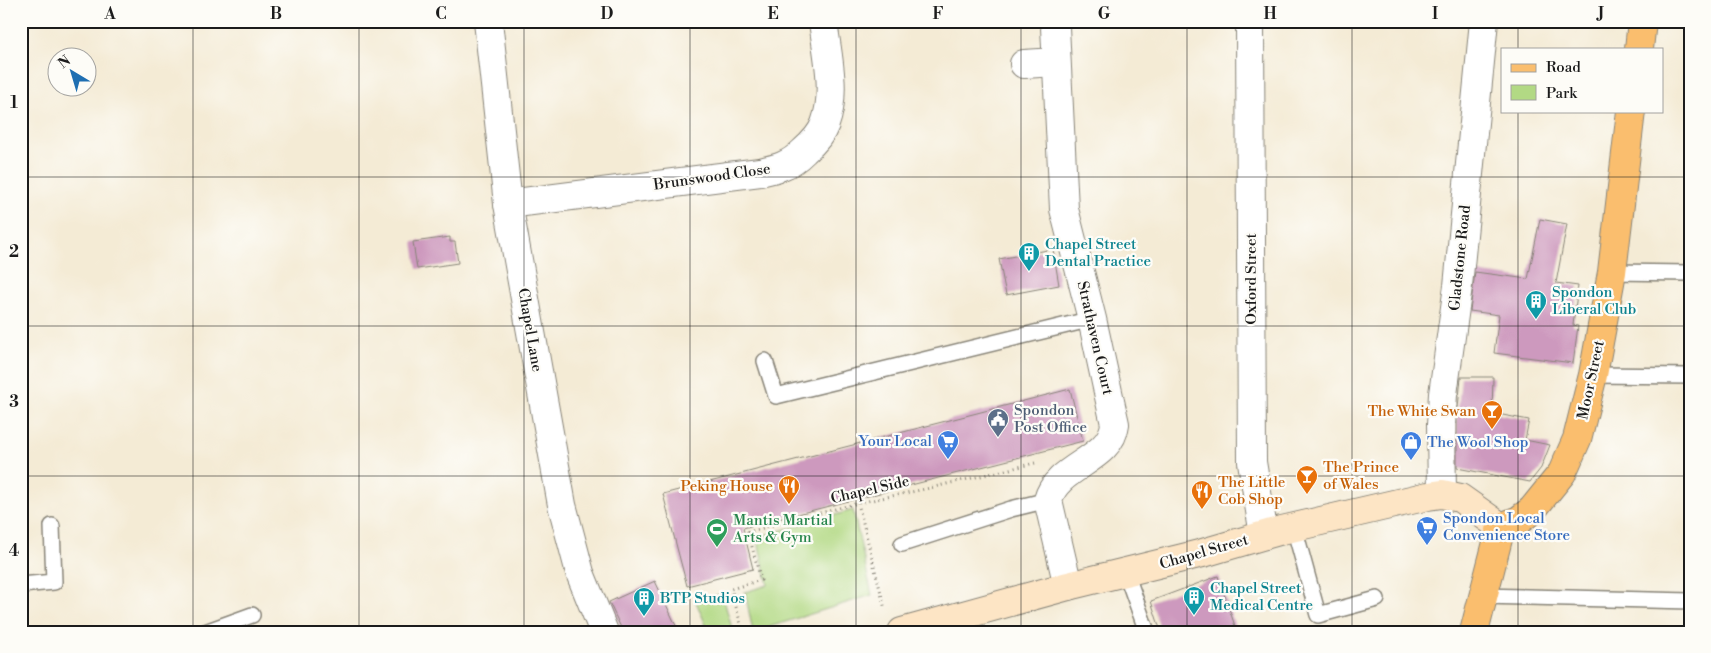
<svg xmlns="http://www.w3.org/2000/svg" width="1711" height="653" viewBox="0 0 1711 653" font-family="'Libre Bodoni',serif">
	<style>
		.green { fill: #b2d984; stroke: #677a50 }
		.building { fill: #cd99be }
		.lines { fill: none; stroke-linecap: round; stroke-linejoin: round }
		.lane-casing { stroke: #888478; stroke-width: 18 }
		.street-casing { stroke: #888478; stroke-width: 30 }
		.secondary-casing { stroke: #888478; stroke-width: 30 }
		.primary-casing { stroke: #888478; stroke-width: 30 }
		.path { stroke: #888478; stroke-width: 3; stroke-dasharray: 1 4; stroke-linecap: butt }
		.lane { stroke: #fff; stroke-width: 15 }
		.street { stroke: #fff; stroke-width: 28 }
		.secondary { stroke: #fde5c5; stroke-width: 28 }
		.primary { stroke: #fabe6e; stroke-width: 28 }
		.grid { fill: none; stroke: #1c1c1c; stroke-width: 1; stroke-opacity: 0.55 }
		.labels { text-anchor: middle; dominant-baseline: central; stroke-width: 4.5; stroke-linejoin: round; paint-order: stroke }
		.street-label { font-size: 15px; fill: #1c1c1c; stroke: #fdfcf7 }
		.culture-label { font-size: 15px; fill: #0d838f; stroke: #fdfcf7; text-anchor: start }
		.service-label { font-size: 15px; fill: #4e5e75; stroke: #fdfcf7; text-anchor: start }
		.food-label { font-size: 15px; fill: #c56008; stroke: #fdfcf7; text-anchor: end }
		.shop-label { font-size: 15px; fill: #366cbe; stroke: #fdfcf7; text-anchor: start }
		.leisure-label { font-size: 15px; fill: #27864d; stroke: #fdfcf7; text-anchor: start }
		.neatline { fill: none; stroke: #1c1c1c; stroke-width: 2 }
		.grid-label { font-size: 16px; text-anchor: middle; font-weight: bold; fill: #1c1c1c }
	</style>
	<rect width="100%" height="100%" fill="#fdfcf7"/>
	<filter id="ink" filterUnits="userSpaceOnUse"><feTurbulence type="fractalNoise" baseFrequency=".02" numOctaves="2"/><feDisplacementMap in="SourceGraphic" scale="10" xChannelSelector="R" yChannelSelector="G"/><feConvolveMatrix kernelMatrix="1 2 1 2 8 2 1 2 1" color-interpolation-filters="sRGB"/></filter>
	<filter id="wash" filterUnits="userSpaceOnUse"><feTurbulence type="fractalNoise" baseFrequency=".0096" numOctaves="4" result="noise"/><feDisplacementMap in="SourceGraphic" scale="20" xChannelSelector="R" yChannelSelector="G"/><feGaussianBlur stdDeviation="1.12" result="paint"/><feColorMatrix in="noise" values="0 0 0 0 0 0 0 0 0 0 0 0 0 0 0 0 0 1.4 0 .05"/><feComposite in="paint" operator="in"/></filter>
	<g filter="url(#wash)">
		<rect width="100%" height="100%" fill="#f4ebd5"/>
		<!-- green -->
		<g class="green">
			<path d="M853,510L872,595L753,632L745,592L768,585L757,537Z"/>
			<path d="M722,593L733,632H709L696,602Z"/>
		</g>
		<g id="blocks">
			<!-- building -->
			<g class="building">
				<path d="M1540,219L1567,224L1556,283L1578,286L1573,325L1578,326L1573,363L1494,353L1499,315L1470,311L1475,272L1528,279Z"/>
				<path d="M450,237V242H455L458,263L417,269L413,242Z"/>
				<path d="M1053,249L1059,285L1006,295L999,259Z"/>
				<path d="M1461,377H1493L1492,413L1529,420L1525,440L1550,445L1541,468L1530,482L1457,468V419Z"/>
				<path d="M1070,389L1083,441L743,528L753,569L687,586L663,494Z"/>
				<path d="M1218,576L1237,632H1161L1151,601Z"/>
				<path d="M655,581L679,632H623L609,602Z"/>
			</g>
		</g>
	</g>
	<g filter="url(#ink)">
		<use href="#blocks" fill-opacity="0" stroke="#888478" stroke-width="1"/>
		<g class="lines">
			<!-- lane casing -->
			<g class="lane-casing">
				<g id="lane">
					<path d="M1612,272L1690,273"/>
					<path d="M765,361L776,396L1092,319"/>
					<path d="M1593,375L1690,376"/>
					<path d="M1294,527L1318,615L1377,599"/>
					<path d="M902,544L1011,509L1048,500"/>
					<path d="M1126,573L1147,632"/>
					<path d="M21,585L54,582L52,526"/>
					<path d="M1483,596L1690,601"/>
					<path d="M205,632L252,615"/>
				</g>
			</g>
			<!-- street casing -->
			<g class="street-casing">
				<g id="street">
					<path d="M488,21L508,204L562,505L580,573L604,632"/>
					<path d="M1250,21L1252,462L1264,535"/>
					<path d="M1055,27L1064,209L1092,319L1115,424C1111,461 1057,465 1048,500L1068,586"/>
					<path d="M1024,64L1056,62"/>
					<path d="M508,204L760,172C767,170 775,169 782,166C790,163 798,157 804,151C812,144 821,135 825,124C837,92 827,54 823,21"/>
					<path d="M1442,494L1441,425L1443,394L1458,286L1484,21"/>
				</g>
			</g>
			<!-- secondary casing -->
			<g class="secondary-casing">
				<path id="secondary" d="M902,632L1068,586L1203,553L1282,530L1428,496L1442,494L1460,498L1501,527"/>
			</g>
			<!-- primary casing -->
			<g class="primary-casing">
				<g id="primary">
					<path d="M1639,49L1642,21"/>
					<path d="M1474,632L1501,527L1519,520L1532,510L1562,473L1577,439L1593,375L1612,272L1631,111"/>
				</g>
			</g>
			<!-- path -->
			<g class="path">
				<path d="M858,503L885,609"/>
				<path d="M743,632L731,589L761,580L748,532L858,503L930,488L1035,463"/>
			</g>
			<!-- lane -->
			<use href="#lane" class="lane"/>
			<!-- street -->
			<use href="#street" class="street"/>
			<!-- secondary -->
			<use href="#secondary" class="secondary"/>
			<!-- primary -->
			<use href="#primary" class="primary"/>
		</g>
	</g>
	<!-- grid -->
	<path class="grid" d="M193,21V632M359,21V632M524,21V632M690,21V632M856,21V632M1021,21V632M1187,21V632M1352,21V632M1518,21V49M1518,111V632M21,177H1690M21,326H1690M21,476H1690"/>
	<!-- icons -->
	<defs>
		<g id="building-pin" transform="scale(1.125)"><path d="M0 17L-7.5 6A9.5 9.5 0 1 1 7.5 6Z" fill="#0f9aa8" stroke="#fdfcf7"/><path d="M-4-6H4V6H1V3H-1V6H-4ZM-2.5-4.3h1.7v1.8h-1.7ZM.8-4.3h1.7v1.8H.8ZM-2.5-1h1.7V.8h-1.7ZM.8-1h1.7V.8H.8Z" fill="#fff"/></g>
		<g id="bar-pin" transform="scale(1.125)"><path d="M0 17L-7.5 6A9.5 9.5 0 1 1 7.5 6Z" fill="#e8710a" stroke="#fdfcf7"/><path d="M-6-5H6L.8 .8V4.5H3.5V6h-7V4.5H-.8V.8Z" fill="#fff"/></g>
		<g id="civic-pin" transform="scale(1.125)"><path d="M0 17L-7.5 6A9.5 9.5 0 1 1 7.5 6Z" fill="#5c6f8a" stroke="#fdfcf7"/><path d="M-.6-6.5H3V-4.5H.6V-3L4-1V1h2V6H-6V1h2V-1L-.6-3ZM-1.2 2.5V6h2.4V2.5Z" fill="#fff"/></g>
		<g id="supermarket-pin" transform="scale(1.125)"><path d="M0 17L-7.5 6A9.5 9.5 0 1 1 7.5 6Z" fill="#3f7fe0" stroke="#fdfcf7"/><path d="M-6-5.5h2.5l.6 2H6L4.5 2H-2.5L-4.4-4H-6ZM-1.5 3.2a1.3 1.3 0 1 0 .1 0ZM3 3.2a1.3 1.3 0 1 0 .1 0Z" fill="#fff"/></g>
		<g id="shop-pin" transform="scale(1.125)"><path d="M0 17L-7.5 6A9.5 9.5 0 1 1 7.5 6Z" fill="#3f7fe0" stroke="#fdfcf7"/><path d="M-5-2.5h2.3a2.7 3.5 0 0 1 5.4 0H5L5.5 6h-11ZM-1.5-2.5h3a1.5 2.3 0 0 0-3 0Z" fill="#fff"/></g>
		<g id="restaurant-pin" transform="scale(1.125)"><path d="M0 17L-7.5 6A9.5 9.5 0 1 1 7.5 6Z" fill="#e8710a" stroke="#fdfcf7"/><path d="M-5-6h1v4h1v-4h1v4h1v-4h1v5L-1.5 .5V6h-2V.5L-5-1ZM5-6V6H3V1.5H1.5Q1.5-4 5-6Z" fill="#fff"/></g>
		<g id="stadium-pin" transform="scale(1.125)"><path d="M0 17L-7.5 6A9.5 9.5 0 1 1 7.5 6Z" fill="#2e9e5b" stroke="#fdfcf7"/><path d="M0-5a6.5 5 0 1 0 0 10a6.5 5 0 1 0 0-10ZM-3.5-1.8h7v3.6h-7Z" fill="#fff"/></g>
	</defs>
	<g fill-rule="evenodd">
		<use href="#building-pin" x="1029" y="253"/>
		<use href="#building-pin" x="1536" y="301"/>
		<use href="#bar-pin" x="1492" y="411"/>
		<use href="#civic-pin" x="998" y="419"/>
		<use href="#supermarket-pin" x="948" y="441"/>
		<use href="#shop-pin" x="1411" y="442"/>
		<use href="#bar-pin" x="1307" y="476"/>
		<use href="#restaurant-pin" x="789" y="486"/>
		<use href="#restaurant-pin" x="1202" y="491"/>
		<use href="#supermarket-pin" x="1427" y="527"/>
		<use href="#stadium-pin" x="717" y="529"/>
		<use href="#building-pin" x="1194" y="597"/>
		<use href="#building-pin" x="644" y="598"/>
	</g>
	<g class="labels">
		<!-- street labels -->
		<g class="street-label">
			<text transform="translate(712 177) rotate(-8)">Brunswood Close</text>
			<text transform="translate(1460 258) rotate(-84)">Gladstone Road</text>
			<text transform="translate(1251 279) rotate(-90)">Oxford Street</text>
			<text transform="translate(530 330) rotate(80)">Chapel Lane</text>
			<text transform="translate(1095 338) rotate(77)">Strathaven Court</text>
			<text transform="translate(1591 380) rotate(-78)">Moor Street</text>
			<text transform="translate(870 490) rotate(-13)">Chapel Side</text>
			<text transform="translate(1204 552) rotate(-16)">Chapel Street</text>
		</g>
		<!-- culture labels -->
		<g class="culture-label">
			<text x="1045" y="244">Chapel Street<tspan x="1045" dy="17">Dental Practice</tspan></text>
			<text x="1552" y="292">Spondon<tspan x="1552" dy="17">Liberal Club</tspan></text>
			<text x="1210" y="588">Chapel Street<tspan x="1210" dy="17">Medical Centre</tspan></text>
			<text x="660" y="598">BTP Studios</text>
		</g>
		<!-- service labels -->
		<g class="service-label">
			<text x="1014" y="410">Spondon<tspan x="1014" dy="17">Post Office</tspan></text>
		</g>
		<!-- food labels -->
		<g class="food-label">
			<text x="1476" y="411">The White Swan</text>
			<text x="1323" y="467" text-anchor="start">The Prince<tspan x="1323" dy="17">of Wales</tspan></text>
			<text x="1218" y="482" text-anchor="start">The Little<tspan x="1218" dy="17">Cob Shop</tspan></text>
			<text x="773" y="486">Peking House</text>
		</g>
		<!-- shop labels -->
		<g class="shop-label">
			<text x="932" y="441" text-anchor="end">Your Local</text>
			<text x="1427" y="442">The Wool Shop</text>
			<text x="1443" y="518">Spondon Local<tspan x="1443" dy="17">Convenience Store</tspan></text>
		</g>
		<!-- leisure labels -->
		<g class="leisure-label">
			<text x="733" y="520">Mantis Martial<tspan x="733" dy="17">Arts &amp; Gym</tspan></text>
		</g>
	</g>
	<!-- margin -->
	<rect width="1711" height="653" fill="none" stroke="#fdfcf7" stroke-width="55"/>
	<!-- legend -->
	<rect x="1501" y="48" width="162" height="65" fill="#fdfcf7" stroke="#a3a29f"/>
	<rect x="1511" y="64" width="25" height="8" fill="#fabe6e" stroke="#a3a29f"/>
	<text x="1546" y="72" font-size="15" fill="#1c1c1c">Road</text>
	<rect x="1511" y="85" width="25" height="15" fill="#b2d984" stroke="#a3a29f"/>
	<text x="1546" y="98" font-size="15" fill="#1c1c1c">Park</text>
	<!-- north arrow -->
	<g transform="translate(72 72) rotate(322)"><circle r="24" fill="#fdfcf7" stroke="#a3a29f"/>
	<path d="M0-4L9 19L0 12L-9 19Z" fill="#1f6fb2"/>
	<text y="-8" font-size="14" font-weight="bold" text-anchor="middle" fill="#1c1c1c">N</text>
	</g>
	<rect x="28" y="28" width="1656" height="598" class="neatline"/>
	<g class="grid-label">
		<text x="110" y="19">A</text>
		<text x="276" y="19">B</text>
		<text x="441" y="19">C</text>
		<text x="607" y="19">D</text>
		<text x="773" y="19">E</text>
		<text x="938" y="19">F</text>
		<text x="1104" y="19">G</text>
		<text x="1270" y="19">H</text>
		<text x="1435" y="19">I</text>
		<text x="1601" y="19">J</text>
		<text x="14" y="108">1</text>
		<text x="14" y="257">2</text>
		<text x="14" y="407">3</text>
		<text x="14" y="556">4</text>
	</g>
</svg>
